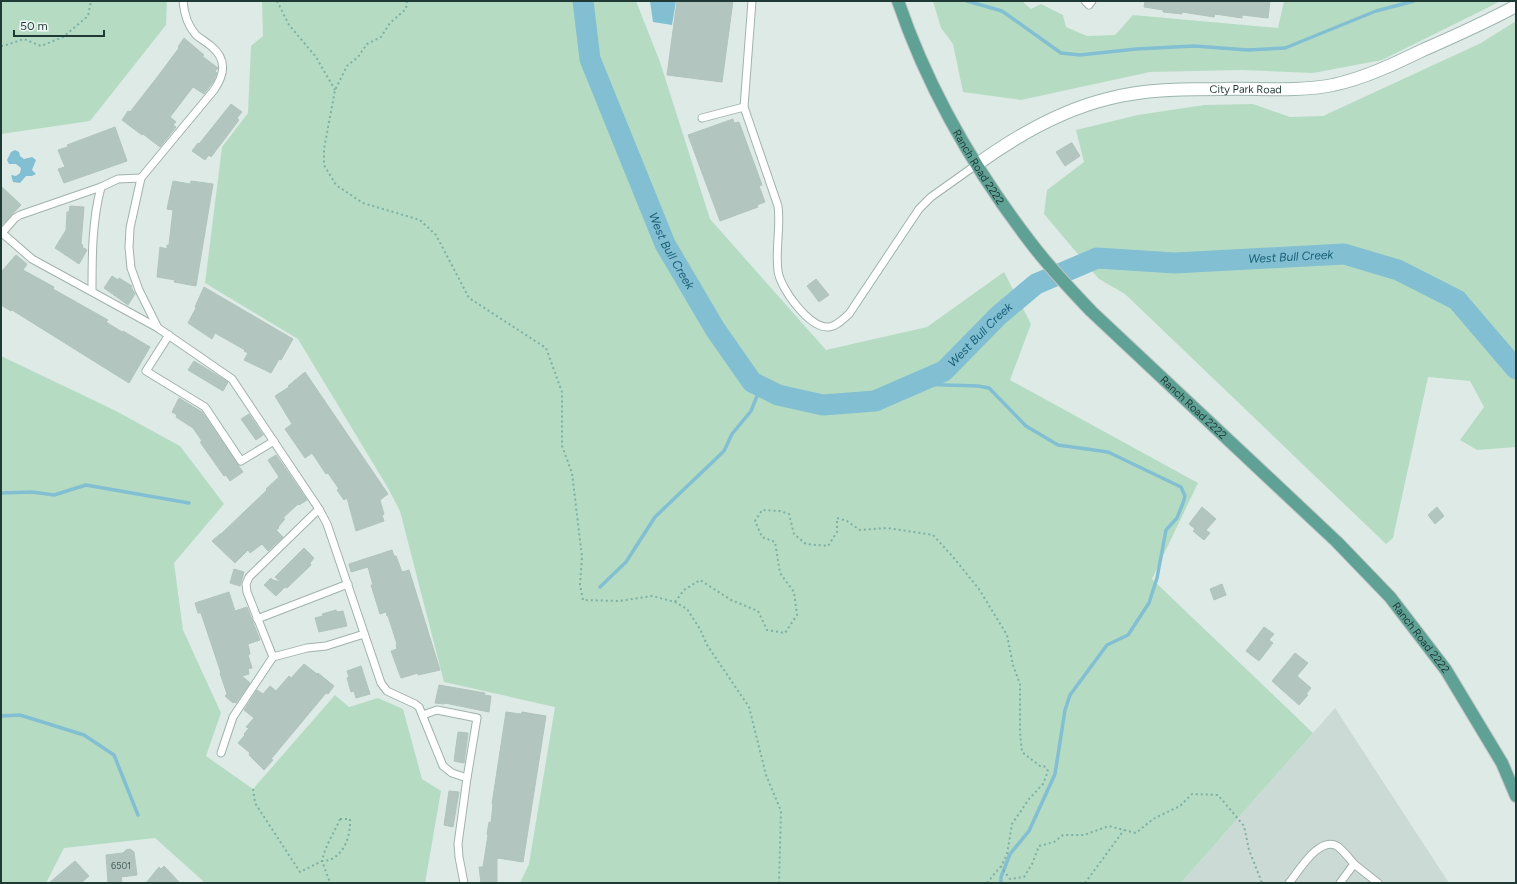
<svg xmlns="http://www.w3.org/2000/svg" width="1517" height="884" viewBox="0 0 1517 884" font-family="Figtree,sans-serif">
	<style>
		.built { fill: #ccdad5 }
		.green { fill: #b5dcc3 }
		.water { fill: #83bfd2 }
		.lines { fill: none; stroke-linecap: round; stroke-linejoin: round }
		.stream { stroke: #83bfd2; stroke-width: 3.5 }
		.river { stroke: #83bfd2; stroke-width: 21 }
		.building { fill: #b3c5bf; stroke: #b0c4bd }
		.lane-casing { stroke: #a1b2ad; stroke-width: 9 }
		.secondary-casing { stroke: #9db6af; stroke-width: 14 }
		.primary-casing { stroke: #bcc4c2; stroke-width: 14 }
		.path { stroke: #7dafa3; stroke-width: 2; stroke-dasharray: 2 3; stroke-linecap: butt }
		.lane { stroke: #fff; stroke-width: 7 }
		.secondary { stroke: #fff; stroke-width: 12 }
		.primary { stroke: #60a196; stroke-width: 12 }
		.labels { text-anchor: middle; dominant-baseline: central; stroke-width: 3.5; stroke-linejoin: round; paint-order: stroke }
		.number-label { font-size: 9px; fill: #445d58 }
		.street-label { font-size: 11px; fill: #1f3a35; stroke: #eef7f3 }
		.water-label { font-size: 12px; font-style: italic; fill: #185f77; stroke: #eef7f3 }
	</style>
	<rect width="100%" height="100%" fill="#deeae6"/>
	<!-- built -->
	<path class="built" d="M1335,708L1449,883H1181Z"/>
	<!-- green -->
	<g class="green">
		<path d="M1,1H167L166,25L90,121L1,134Z"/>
		<path d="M262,1H636L660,62L710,219L826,350L927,327L1004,272L1031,324L1010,380L1198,483L1152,579L1313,733L1181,883H520L529,864L555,707L444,682L400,511L388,488L298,339L205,283L222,147L248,113L251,46L263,36Z"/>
		<path d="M933,1H1022L1031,9L1041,4L1063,15L1066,27L1087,36L1115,35L1133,15L1278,28L1284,1H1500L1489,7L1382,60L1313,73L1242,70L1150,72L1021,100L963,92L953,44L941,28Z"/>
		<path d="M1516,21V447L1477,450L1460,440L1484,407L1470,381L1428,377L1393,538L1386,544L1125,294L1099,279L1044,214L1047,190L1084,162L1076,130L1138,115L1204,105L1253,104L1290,117L1323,116L1481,43Z"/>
		<path d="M1,356L114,410L180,446L224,504L174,563L183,630L221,713L206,756L253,789L335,695L349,707L378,698L403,709L422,779L441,791L425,883H203V881L155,838L64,848L46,883H1Z"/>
	</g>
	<!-- water -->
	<g class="water">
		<path d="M650,1H676L672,25L653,22Z"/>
		<path d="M15,150L19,152L20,156L24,159L32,157L36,160L32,170L36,174L32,176H26L20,183L13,182L11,175L16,176L20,173L21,168L16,164H9L7,160L11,152Z"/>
	</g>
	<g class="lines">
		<!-- stream -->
		<g class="stream">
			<path d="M967,1L1002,11L1061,53L1080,55L1136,49L1194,46L1248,50L1285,48L1376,11L1414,1"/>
			<path d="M914,384L978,386L989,388L1026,426L1058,445L1108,452L1181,487L1185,496L1183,503L1177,518L1166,530L1157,578L1149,603L1128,635L1107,645L1070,695L1065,710L1055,774L1029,831L1010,854L1001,877V883"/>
			<path d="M1,493L32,492L54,495L86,485L189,503"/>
			<path d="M600,587L626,562L655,517L724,451L732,434L751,411L761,386"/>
			<path d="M1,716L20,715L84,735L114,755L138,815"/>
		</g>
		<!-- river -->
		<path class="river" id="s1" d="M583,1L590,59L665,244L715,329L752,382L778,395L823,405L875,401L944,371L999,315L1036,284L1097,258L1175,263L1344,254L1398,270L1457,300L1516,369"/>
	</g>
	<!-- building -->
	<g class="building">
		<path d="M677,1H733L722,82L667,75Z"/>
		<path d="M1145,1H1270L1268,18L1242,15V18L1215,14L1214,17L1182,12V14L1163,12V10L1144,7Z"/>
		<path d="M184,38L204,55L202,56L218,68L215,71L217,73L213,82L204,94L193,87L170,117L176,122L173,125L176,127L160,147L143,134L142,135L122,120L128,111L130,112L155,80L179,48L178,47Z"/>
		<path d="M231,104L242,112L237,118L239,120L211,157L209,155L205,160L192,151L198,143L199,144Z"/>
		<path d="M733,119L734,123L739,122L762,185L759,186L765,202L757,205L758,207L720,221L688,135Z"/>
		<path d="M115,127L127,161L64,183L58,169L65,167L58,150L68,147L67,145Z"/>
		<path d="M1071,143H1072L1080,156L1065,166L1056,152Z"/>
		<path d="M173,181L190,184L191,181L213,184L196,286L174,282L175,280L157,277L160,247L167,249V245H169L173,210L167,209Z"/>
		<path d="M1,186L21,205L1,226Z"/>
		<path d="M70,206L84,207L81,244L83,245L82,247L87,250L79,264L55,248L66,230L67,212H69Z"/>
		<path d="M16,255L27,264L23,270L54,287L53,289L108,320L106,322L122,332L123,331L150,347L129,383L12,310L11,311L1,305V272Z"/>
		<path d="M112,276L118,280L119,278L132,286L131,287L135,294L128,305L104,288Z"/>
		<path d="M816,279L829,295L819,302L807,286Z"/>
		<path d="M204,287L293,339L281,360L279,359L271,373L244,360L248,353L244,351L245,350L215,333L212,339L188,323L196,308L195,307Z"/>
		<path d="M194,361L228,382L223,391L188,370Z"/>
		<path d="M305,372L388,494L380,500L384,514L382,515L384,521L356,531L347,498L344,500L337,490L339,489L328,473L326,474L312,453L305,458L285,429L292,424L275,396L289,387L288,386Z"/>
		<path d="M179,398L202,412L243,472L230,481L226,475L224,476L200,442L202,441L193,428L176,417L177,415L172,412Z"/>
		<path d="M249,414L263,435L256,440L241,419Z"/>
		<path d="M276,455L307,500L299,505L298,504L283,518L285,519L278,527L279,528L276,530L283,537L268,551L262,544L250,553L248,550L235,563L212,541L220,534H221L267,490L266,489L279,477L268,460Z"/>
		<path d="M1202,507L1216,519L1206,530L1210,533L1204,540L1193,531L1195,529L1189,524Z"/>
		<path d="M1437,507L1444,516L1435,524L1428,515Z"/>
		<path d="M304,548L314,558L310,563L311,565L287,588L285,587L276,596L264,585L271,578L273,580L281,582L275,577Z"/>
		<path d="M392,550L394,556H396L402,572L409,570L440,670L418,675V673L401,678L391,651L397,649L396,645L397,644L388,616H387L386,612L380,614L371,585H373L368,567L351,572L349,564Z"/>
		<path d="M234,569L244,572L240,586L230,583Z"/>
		<path d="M1222,584L1226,595L1214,600L1210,589Z"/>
		<path d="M229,592L235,611L247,607L260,640L248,644L250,654L248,655L252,668L248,669L249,674L242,676L250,683L236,703L234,702L233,703L225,696L227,694L220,673H221L201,613H198L195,603Z"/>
		<path d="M336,610L337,612L343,611L347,626L319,632L315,618L323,616L322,614Z"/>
		<path d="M1264,627L1274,634L1269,640L1273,643L1259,661L1246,651Z"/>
		<path d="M1295,653L1308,663L1297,676L1311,688L1306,694L1308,695L1299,705L1272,681Z"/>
		<path d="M304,664L317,674L318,673L334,686L328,694L326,693L271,759L273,760L264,770L249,755L250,753L238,743L245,735L244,734L249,728L246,727L254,718L244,710L257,690L263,694L270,686L276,691L289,676L291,678Z"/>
		<path d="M361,666L370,694L356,698L354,691L351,692L347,678L349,677L347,671Z"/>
		<path d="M439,685L485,693L484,695L491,696L489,712L445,703L444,704L435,703Z"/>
		<path d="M506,712L521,714L522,712L546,716L523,862L497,858V883H481L479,867H483L488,835L487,834L489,822L491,823L493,804H492Z"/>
		<path d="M458,732L468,733L464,763L454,761Z"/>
		<path d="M449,791L459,792L453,827L444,825Z"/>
		<path d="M130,849L134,852L137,875L121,877L122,883H108L106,855L123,853L126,850Z"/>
		<path d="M75,861L89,876L81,883H49Z"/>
		<path d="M164,866L180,883H146L159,867L161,869Z"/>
	</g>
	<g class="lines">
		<!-- lane casing -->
		<g class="lane-casing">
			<g id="lane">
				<path d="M183,1C184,13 188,26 196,35C201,39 206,42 211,46C227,59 225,74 214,90L141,178L130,228L129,247L131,268L139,290L158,328L232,379L319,509L327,524L381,683L387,691L415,704L419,707L443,766L452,773L467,778L458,844L459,857L464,883"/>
				<path d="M752,1L744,107L778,206C781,228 775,249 778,271C780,288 809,328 828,327C836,327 843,319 849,314L919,209L931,197L976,165"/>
				<path d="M1085,1L1089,5L1092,1"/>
				<path d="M702,118L744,107"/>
				<path d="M2,233L32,259L158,328"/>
				<path d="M1,234L15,218L20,215L101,187L118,179L141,178"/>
				<path d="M92,291C92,256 92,221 101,187"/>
				<path d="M169,335L146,371L205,407L241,461L274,441"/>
				<path d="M319,509L249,577L246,584L247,592L273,657L307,648L326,646L364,634"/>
				<path d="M257,619L348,584"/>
				<path d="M423,715L437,710L477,718L467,778"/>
				<path d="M221,753L233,717L273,657"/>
				<path d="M1289,883C1299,871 1319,836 1337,846C1343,850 1349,858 1354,864"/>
				<path d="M1340,883L1354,864L1378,883"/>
			</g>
		</g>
		<!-- secondary casing -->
		<g class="secondary-casing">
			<g id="secondary">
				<path id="s2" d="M976,165C1016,136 1059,111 1107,99C1144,89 1184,89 1222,89C1258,88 1297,92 1333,85C1365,78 1394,64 1423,50C1455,36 1486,22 1516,6"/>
			</g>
		</g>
		<!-- primary casing -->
		<g class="primary-casing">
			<g id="primary">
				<path id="s3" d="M898,1C928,89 974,169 1031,243C1049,267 1070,289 1091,311L1337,542L1390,597L1446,670L1502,763L1516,796"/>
			</g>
		</g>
		<!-- path -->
		<g class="path">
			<path d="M277,1L289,25L316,57L335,90"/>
			<path d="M407,1L406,9L390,23L381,37L367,44L358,57L347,66L335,90L324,149V165L336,185L363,203L420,220L436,235L469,298L546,348L562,392V446L572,473L582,557L580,585L583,600L619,601L652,596L675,602L687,609L700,629L707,645L749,707L766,775L781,811L779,883"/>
			<path d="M1,46H3L24,39L41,46L63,37L88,16L91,1"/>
			<path d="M675,602L684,590L700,580L731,600L758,611L767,630L785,633L797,615L794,592L780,573L775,542L762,537L755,521L762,510L780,511L789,514L794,534L806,544L828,546L837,532V518L847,521L860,530L887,528L933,535L953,557L979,589L1007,635L1013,665L1020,684V732L1022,752L1040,766H1044L1048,771L1043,784L1029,799L1012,824L1007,854L1001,867L1010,879L1024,877L1032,864L1039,846L1054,842L1063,835H1084L1109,826L1136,833L1153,819L1180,806L1192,794L1218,795L1244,826L1249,850L1262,883"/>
			<path d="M253,789L255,803L300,872L322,861L329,880L331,883"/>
			<path d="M340,819H350C351,836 343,861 322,861C325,846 334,833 340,819Z"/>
			<path d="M987,883L1000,867"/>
			<path d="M1085,883L1124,830"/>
		</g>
		<!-- lane -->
		<use href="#lane" class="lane"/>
		<!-- secondary -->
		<use href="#secondary" class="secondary"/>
		<!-- primary -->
		<use href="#primary" class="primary"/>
	</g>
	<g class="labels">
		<!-- number labels -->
		<g class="number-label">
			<text x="121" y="865">6501</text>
		</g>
		<!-- street labels -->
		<g class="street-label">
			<text stroke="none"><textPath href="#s2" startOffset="287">City Park Road</textPath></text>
			<text stroke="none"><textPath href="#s3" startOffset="185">Ranch Road 2222</textPath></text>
			<text stroke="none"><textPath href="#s3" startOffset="509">Ranch Road 2222</textPath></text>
			<text stroke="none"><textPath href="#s3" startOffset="833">Ranch Road 2222</textPath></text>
		</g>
		<!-- water labels -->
		<g class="water-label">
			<text stroke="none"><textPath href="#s1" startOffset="267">West Bull Creek</textPath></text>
			<text stroke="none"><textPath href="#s1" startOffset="1011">West Bull Creek</textPath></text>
			<text stroke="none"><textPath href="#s1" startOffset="675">West Bull Creek</textPath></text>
		</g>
	</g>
	<!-- border -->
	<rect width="1517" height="884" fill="none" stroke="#1f3a35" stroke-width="4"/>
	<!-- scale -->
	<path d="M14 30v6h90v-6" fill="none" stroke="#1f3a35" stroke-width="2"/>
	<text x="20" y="30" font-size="12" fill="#1f3a35" stroke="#eef7f3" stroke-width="3" paint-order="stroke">50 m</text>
</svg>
